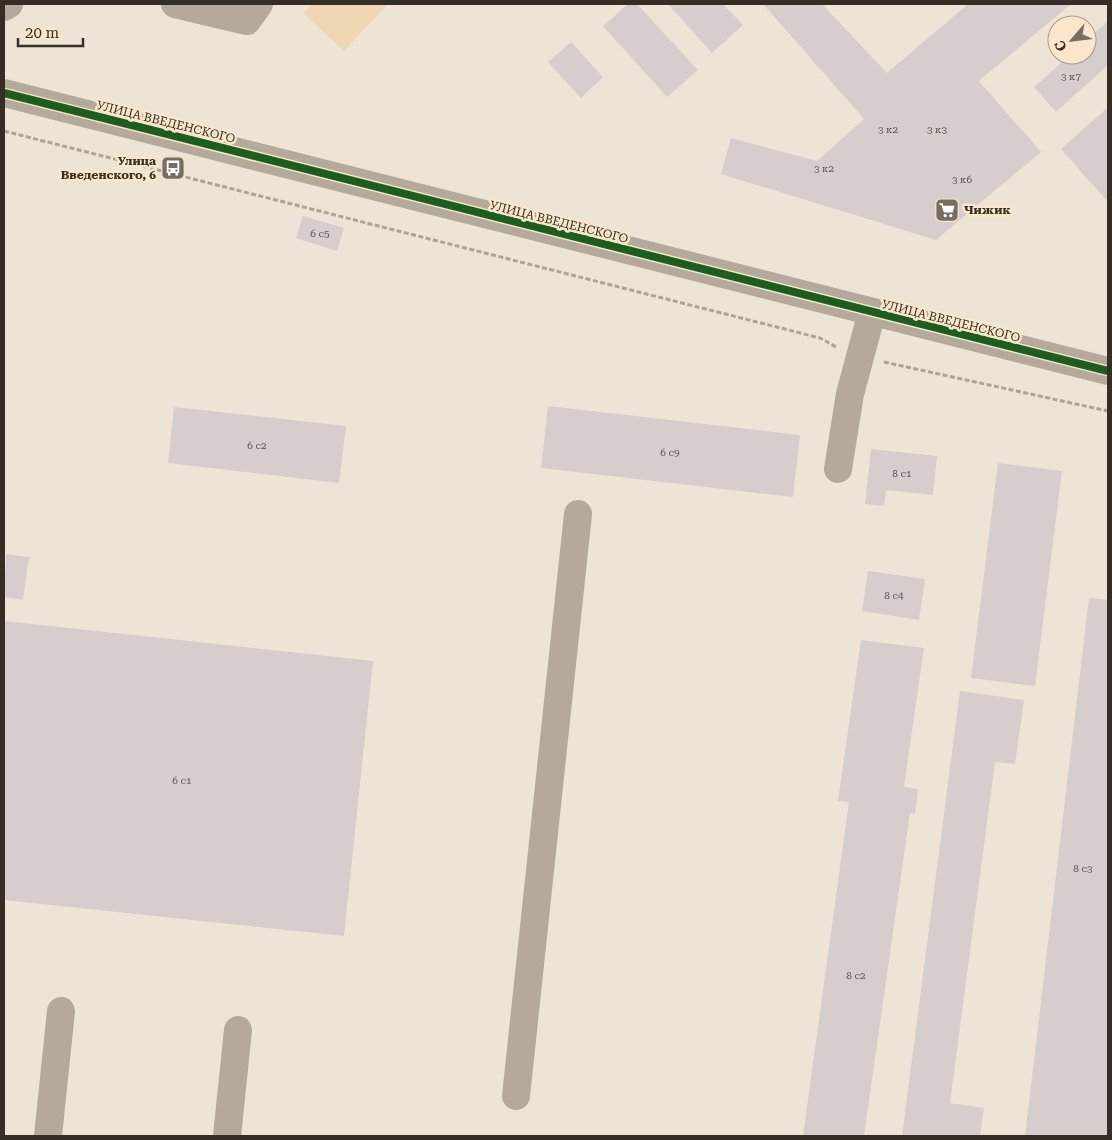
<svg xmlns="http://www.w3.org/2000/svg" width="1112" height="1140" viewBox="0 0 1112 1140" font-family="'Roboto Serif',serif">
	<style>
		.green { fill: #f0d7b4 }
		.building { fill: #d5cecd }
		.lines { fill: none; stroke-linecap: round; stroke-linejoin: round }
		.path { stroke: #ada498; stroke-width: 3; stroke-dasharray: 5 2.5; stroke-linecap: butt }
		.minor { stroke: #b4a99a; stroke-width: 28 }
		.cycleway-casing { stroke: #f9e6cb; stroke-width: 11 }
		.cycleway { stroke: #1b5e20; stroke-width: 8 }
		.labels { text-anchor: middle; dominant-baseline: central; stroke-width: 5; stroke-linejoin: round; paint-order: stroke }
		.number-label { font-size: 10px; fill: #5d564e }
		.street-label { font-size: 12px; fill: #352e24; stroke: #f9e6cb }
		.poi-label { font-size: 12px; font-weight: bold; fill: #352e24; stroke: #f9e6cb; text-anchor: end }
	</style>
	<rect width="100%" height="100%" fill="#eee4d6"/>
	<!-- green -->
	<path class="green" d="M312,4H388L344,51L303,13Z"/>
	<!-- building -->
	<g class="building">
		<path d="M628,4H637L698,70L667,97L603,26Z"/>
		<path d="M668,4H723L743,25L712,53Z"/>
		<path d="M763,4H822L887,73L968,4H1071L979,81L1041,152L936,240L721,174L731,138L817,161L864,119Z"/>
		<path d="M1108,21V65L1056,112L1034,87L1070,55H1087V40Z"/>
		<path d="M571,42L603,77L581,98L548,62Z"/>
		<path d="M1108,107V202L1061,149Z"/>
		<path d="M303,216L344,228L337,251L296,238Z"/>
		<path d="M548,406L800,435L793,497L541,468Z"/>
		<path d="M174,407L346,426L339,483L168,463Z"/>
		<path d="M871,449L937,456L933,495L886,490L884,506L865,504Z"/>
		<path d="M998,463L1062,471L1035,686L971,678Z"/>
		<path d="M6,554L29,557L23,600L4,597Z"/>
		<path d="M868,571L925,579L919,620L862,611Z"/>
		<path d="M1089,598L1108,600V1136H1025Z"/>
		<path d="M4,621L373,661L344,936L4,900Z"/>
		<path d="M861,640L924,648L904,787L918,789L915,814L910,813L864,1136H803L849,802L838,801Z"/>
		<path d="M960,691L1024,700L1015,764L995,762L950,1103L984,1108L980,1136H902Z"/>
	</g>
	<g class="lines">
		<!-- path -->
		<g class="path">
			<path d="M4,131L820,338L838,348"/>
			<path d="M884,362L1108,411"/>
		</g>
		<!-- minor -->
		<g class="minor">
			<path d="M175,4L247,21L259,4"/>
			<path d="M4,7L9,4"/>
			<path d="M4,93L1108,371"/>
			<path d="M838,469L850,394L872,312"/>
			<path d="M516,1096L578,514"/>
			<path d="M48,1136L61,1011"/>
			<path d="M227,1136L238,1030"/>
		</g>
		<!-- cycleway casing -->
		<g class="cycleway-casing">
			<path id="cycleway" d="M4,93L1108,371"/>
		</g>
		<!-- cycleway -->
		<use href="#cycleway" class="cycleway"/>
	</g>
	<!-- icons -->
	<defs>
		<g id="bus-square" transform="scale(1.25)"><rect x="-9" y="-9" width="18" height="18" rx="4" fill="#766e62" stroke="#f9e6cb"/><path d="M-5-6H5V4H4V6H2V4H-2V6H-4V4H-5ZM-3.5-4V0h7V-4ZM-3.5 1.2v1.5H-2V1.2ZM2 1.2v1.5H3.5V1.2Z" fill="#fff"/></g>
		<g id="supermarket-square" transform="scale(1.25)"><rect x="-9" y="-9" width="18" height="18" rx="4" fill="#766e62" stroke="#f9e6cb"/><path d="M-6-5.5h2.5l.6 2H6L4.5 2H-2.5L-4.4-4H-6ZM-1.5 3.2a1.3 1.3 0 1 0 .1 0ZM3 3.2a1.3 1.3 0 1 0 .1 0Z" fill="#fff"/></g>
	</defs>
	<g fill-rule="evenodd">
		<use href="#bus-square" x="173" y="168"/>
		<use href="#supermarket-square" x="947" y="210"/>
	</g>
	<g class="labels">
		<!-- number labels -->
		<g class="number-label">
			<text x="1071" y="76">3 к7</text>
			<text x="888" y="129">3 к2</text>
			<text x="937" y="129">3 к3</text>
			<text x="824" y="168">3 к2</text>
			<text x="962" y="179">3 к6</text>
			<text x="320" y="233">6 с5</text>
			<text x="257" y="445">6 с2</text>
			<text x="670" y="452">6 с9</text>
			<text x="902" y="473">8 с1</text>
			<text x="894" y="595">8 с4</text>
			<text x="182" y="780">6 с1</text>
			<text x="1083" y="868">8 с3</text>
			<text x="856" y="975">8 с2</text>
		</g>
		<!-- street labels -->
		<g class="street-label">
			<text transform="translate(166 122) rotate(14)">УЛИЦА ВВЕДЕНСКОГО</text>
			<text transform="translate(559 222) rotate(14)">УЛИЦА ВВЕДЕНСКОГО</text>
			<text transform="translate(951 321) rotate(14)">УЛИЦА ВВЕДЕНСКОГО</text>
		</g>
		<!-- poi labels -->
		<g class="poi-label">
			<text x="156" y="161">Улица<tspan x="156" dy="14">Введенского, 6</tspan></text>
			<text x="964" y="210" text-anchor="start">Чижик</text>
		</g>
	</g>
	<!-- border -->
	<rect width="1112" height="1140" fill="none" stroke="#352e24" stroke-width="10"/>
	<!-- north arrow -->
	<g transform="translate(1072 40) rotate(242)"><circle r="24" fill="#f9e6cb" stroke="#ab9c88"/>
	<path d="M0-4L9 19L0 12L-9 19Z" fill="#766e62"/>
	<text y="-8" font-size="14" font-weight="bold" text-anchor="middle" fill="#352e24">С</text>
	</g>
	<!-- scale -->
	<path d="M18 38v8h65v-8" fill="none" stroke="#352e24" stroke-width="2.5"/>
	<text x="25" y="38" font-size="15" fill="#352e24" stroke="#f9e6cb" stroke-width="4" paint-order="stroke">20 m</text>
</svg>
